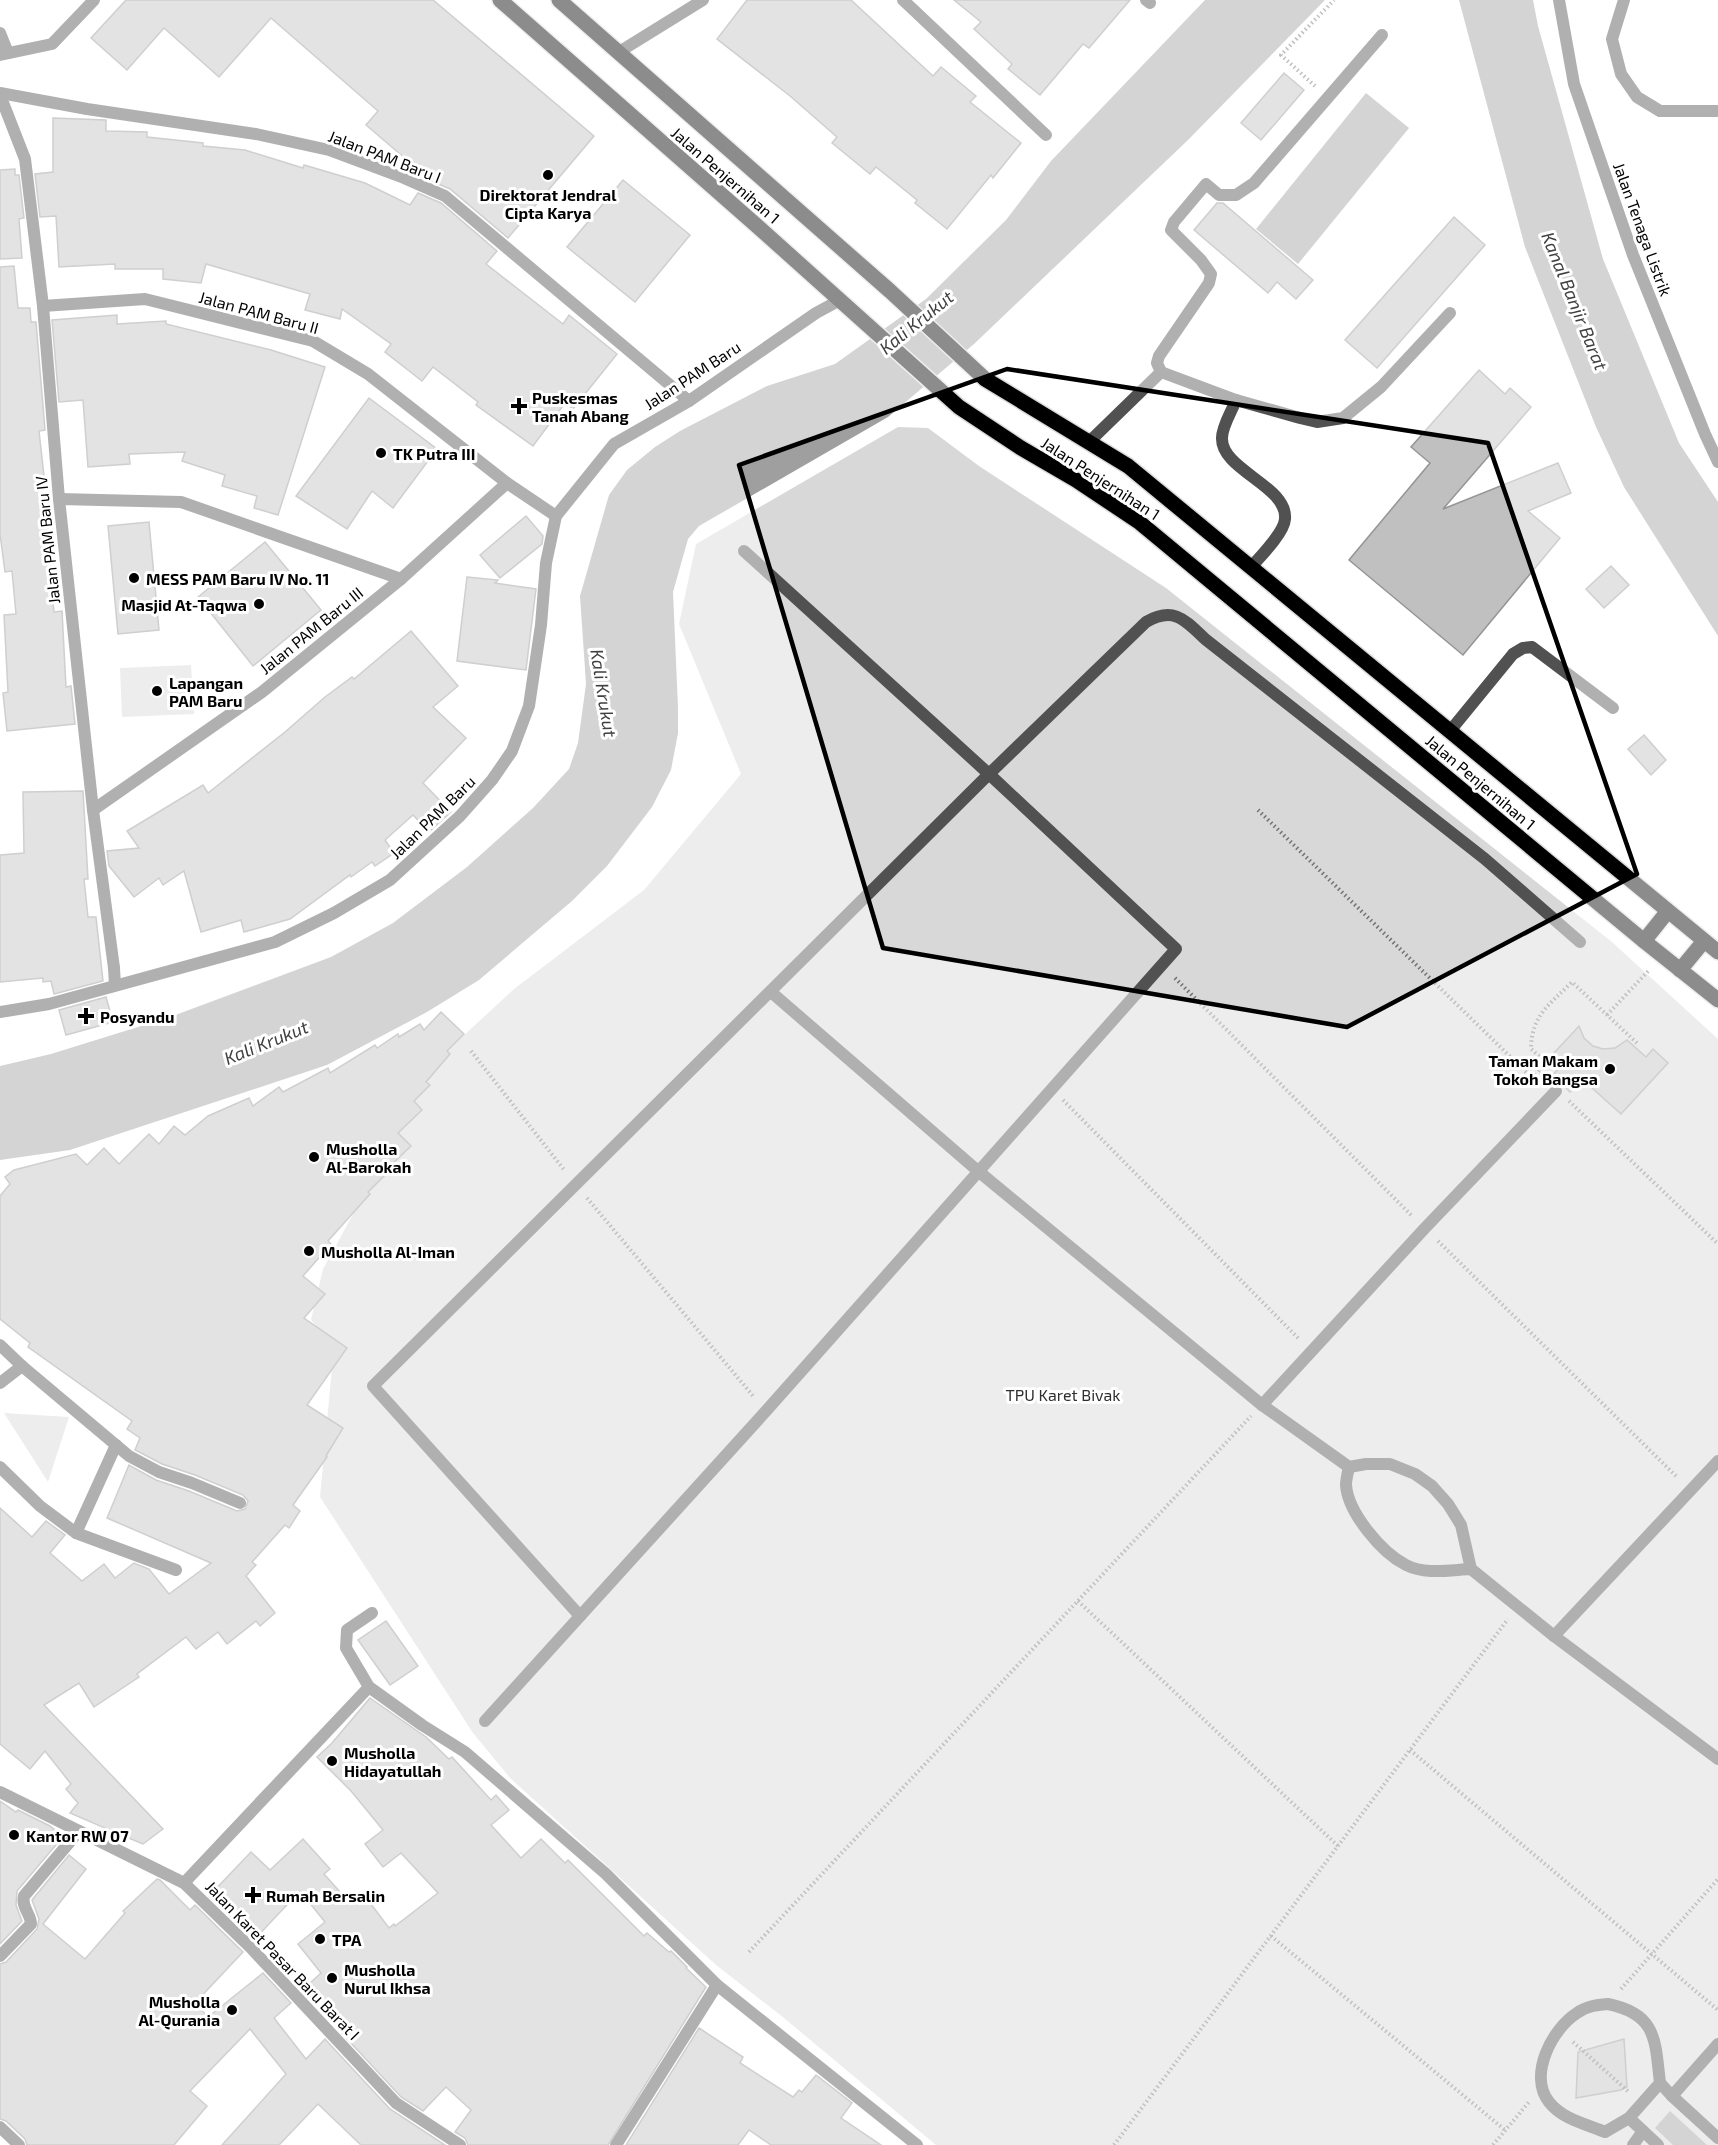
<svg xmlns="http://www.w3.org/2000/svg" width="1718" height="2145" viewBox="0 0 1718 2145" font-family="'Exo 2',sans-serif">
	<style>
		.green { fill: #d8d8d8 }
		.water { fill: #9f9f9f }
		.building { fill: #c0c0c0; stroke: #959595; stroke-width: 1.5 }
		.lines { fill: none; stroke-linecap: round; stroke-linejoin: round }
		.primary-casing { stroke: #dbdbdb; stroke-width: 18 }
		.path { stroke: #737373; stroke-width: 4; stroke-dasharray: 1.5 3; stroke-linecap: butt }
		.lane { stroke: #515151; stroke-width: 12 }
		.street { stroke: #515151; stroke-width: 12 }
		.primary { stroke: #000; stroke-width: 15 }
		.marked { fill: none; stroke: #000; stroke-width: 4.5; stroke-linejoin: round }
		.poi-dot { fill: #000; stroke: #fff; stroke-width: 2 }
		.labels { text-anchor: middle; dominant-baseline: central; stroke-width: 6; stroke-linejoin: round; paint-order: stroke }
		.street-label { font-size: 16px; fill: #000; stroke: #fff }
		.poi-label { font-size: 16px; font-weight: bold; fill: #000; stroke: #fff; text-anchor: start }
		.park-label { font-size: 16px; fill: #2f2f2f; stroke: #fff }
		.water-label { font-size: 18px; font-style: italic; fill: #404040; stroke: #fff }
	</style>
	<rect width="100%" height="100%" fill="#fff"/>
	<!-- green -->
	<g class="green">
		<path d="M898,427L928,428L979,466L1166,588L1612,942L1718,1039V2145H936L784,2018L716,1965L510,1778L473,1733L320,1497L334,1346L311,1320L323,1269L422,1088L449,1049L514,989L644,890L741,774L679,624L696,544Z"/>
		<path d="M191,665L194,714L122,717L120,668Z"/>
		<path d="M4,1413L69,1417L48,1482Z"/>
	</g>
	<!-- water -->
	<g class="water">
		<path d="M1205,0H1325L1188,140L974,344L888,417L699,526L688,539L673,592L678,708V733L671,770L652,807L607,866L572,901L479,980L427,1012L327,1065L70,1150L0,1160V1066L51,1054L170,1017L331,957L393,923L467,867L533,808L569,769L578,743L586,684L580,596L609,495L627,470L655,447L680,431L767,386L835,364L926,299L1006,220L1051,161Z"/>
		<path d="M1459,0H1533L1538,26L1603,259L1679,443L1718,502V636L1624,487L1596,427L1525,247Z"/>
		<path d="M1366,93L1409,128L1298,264L1256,229Z"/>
		<path d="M1670,2111L1707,2145H1673L1655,2128Z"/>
	</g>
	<!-- building -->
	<g class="building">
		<path d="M126,0H433L594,136L508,238L450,189L427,179L428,178L366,125L378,111L271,18L219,77L164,28L127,70L91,38Z"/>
		<path d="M747,0H851L933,76L941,67L976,96L970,102L1021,143L993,178L991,175L947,229L915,203L917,200L876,167L870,174L832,143L837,137L790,96L717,39Z"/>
		<path d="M954,0H1130L1089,48L1083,44L1040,95L1008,69L1012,64L974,29L981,22Z"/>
		<path d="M1284,73L1304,90L1261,140L1241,123Z"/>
		<path d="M53,118L106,120V131L147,132V137L203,143V146L245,150L303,168L304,165L365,183L410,205L418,193L441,203L497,251L486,264L563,324L569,315L617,354L573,409L565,403L533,446L476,405L478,402L433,367L422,381L385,352L391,344L342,309L340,319L305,310L310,294L206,264L201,283L163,279V269H115V264L59,267L56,216L40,217L35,174L53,172Z"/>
		<path d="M15,169V175H19L24,218L19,219L22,258L0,259V170Z"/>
		<path d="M623,180L690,235L635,302L567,247Z"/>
		<path d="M1217,203H1223L1313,280L1296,299L1277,282L1268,293L1194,230Z"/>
		<path d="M1454,217L1485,245L1377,368L1345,340Z"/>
		<path d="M14,266L18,308H30L31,322H36L45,430L39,431L44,476H39L45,526H48L53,566L49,567L54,612L62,611L66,687L71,686L75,724L7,731L3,693L8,692L4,615L16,614L12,571L5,572L0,534V267Z"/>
		<path d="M117,315V324L166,321V324L271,350L325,367L278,515L254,508L257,496L222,486L225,475L182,461L185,452L129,454L130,464L88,467L83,400L59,402L52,320Z"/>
		<path d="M1479,370L1505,394L1510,388L1531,407L1443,509L1558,463L1571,493L1528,511L1560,538L1463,655L1349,560L1430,463L1411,447Z"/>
		<path d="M369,398L437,449L393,508L372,491L347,529L296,496Z"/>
		<path d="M526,516L543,536L542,544L500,578L480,555Z"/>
		<path d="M149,522L159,630L118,634L108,526Z"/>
		<path d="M265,542L321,610L253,666L198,597Z"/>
		<path d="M1611,566L1629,585L1604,608L1586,589Z"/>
		<path d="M467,577L498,580L495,583L536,589L526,670L457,661Z"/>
		<path d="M411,631L458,686L433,707L466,738L423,783L451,812L429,832L413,815L385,840L394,853L375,866L372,862L351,877L350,875L290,919L244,932L241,920L201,932L184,871L163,885L159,878L134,897L109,866L107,851L139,848L127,831L203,785L208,793L285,732L325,697L352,677L354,679Z"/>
		<path d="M1644,735L1666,760L1651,775L1628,749Z"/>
		<path d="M83,791L88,879H84L88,917H96L103,981L54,994L51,981L43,982V978L0,982V855L24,853L23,792Z"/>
		<path d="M106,997L113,1022L66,1035L59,1010Z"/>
		<path d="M441,1012L464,1034L447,1051L450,1054L426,1082L430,1085L414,1101L422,1110L398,1133L411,1146L385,1171L387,1173L368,1192L370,1194L328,1241L331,1244L303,1276L325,1294L304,1318L347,1348L307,1405L343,1428L326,1456L327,1457L293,1505L300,1511L289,1528L285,1525L252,1562L256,1565L246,1576L275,1613L260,1626L256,1621L227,1644L218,1632L196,1649L186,1637L137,1674L139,1677L94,1707L79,1683L44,1705L163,1829L143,1844L114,1832L111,1835L105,1828L70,1813L78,1803L66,1789L71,1784L45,1751L30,1769L0,1744V1508L32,1537L46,1521L65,1535L50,1553L82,1581L104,1564L115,1578L134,1563L149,1569L169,1594L211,1563L107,1518L129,1465L156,1480L189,1491L237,1511L245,1509L248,1501L243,1495L195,1475L162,1464L135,1450L140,1438L127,1429L132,1421L28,1347L30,1343L0,1319V1196L10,1184L5,1177L14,1170L76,1154L87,1165L104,1148L119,1164L149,1134L159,1144L174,1126L185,1135L208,1116L249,1098L253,1106L279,1087L283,1092L328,1068L330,1073L375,1045L377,1048L398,1034L399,1037L420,1024L424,1030Z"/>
		<path d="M1579,1026L1584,1038L1593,1046L1603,1049L1615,1048L1627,1040L1646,1057L1653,1049L1668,1063L1621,1114L1582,1079L1570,1092L1553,1075L1564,1062L1554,1053Z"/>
		<path d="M386,1621L418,1666L390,1685L358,1640Z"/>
		<path d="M370,1698L426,1737L449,1759L452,1757L491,1800L496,1795L509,1810L491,1825L521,1858L541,1839L565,1863L568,1860L644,1936L647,1933L669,1952L671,1951L687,1967L686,1968L706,1987L608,2145H468L465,2138L455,2132L471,2110L446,2087L423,2111L401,2097L337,2028L345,2020L310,1983L321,1973L298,1944L325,1922L300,1891L254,1940L209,1896L251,1852L270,1870L303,1839L330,1869L324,1874L349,1902L362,1892L389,1928L394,1924L395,1926L438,1893L401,1853L383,1867L365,1844L383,1830L351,1791L317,1757L332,1743Z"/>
		<path d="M0,1801L16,1812L18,1810L50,1826L62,1836L55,1843L56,1845L17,1891L16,1905L22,1921L0,1944Z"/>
		<path d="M69,1855L86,1869L43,1924L85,1959L125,1913L123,1911L157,1879L160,1880L190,1910L195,1905L243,1952L195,2003L208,2017L263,1973L291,2003L274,2018L306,2059L325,2039L390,2109L445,2145H361L318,2104L279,2145H222L286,2074L250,2029L190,2091L207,2106L174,2145H27L25,2139L6,2121L0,2119V1964L6,1962L37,1929L39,1919L32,1900Z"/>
		<path d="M699,2028L743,2057L740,2063L793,2097L799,2090L802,2092L816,2075L852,2103L841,2118L881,2145H771L749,2130L738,2145H626Z"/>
		<path d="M1624,2039L1627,2087L1621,2090L1576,2098L1578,2052Z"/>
	</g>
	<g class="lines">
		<!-- primary casing -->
		<g class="primary-casing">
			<g id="primary">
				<path d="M500,0L756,225L959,407L1021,448L1076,480L1139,522L1644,941L1718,1000"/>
				<path d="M559,0L890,291L985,379L1128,466L1718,952"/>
				<path d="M1644,941L1668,911"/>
				<path d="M1680,970L1704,941"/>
			</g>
		</g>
		<!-- path -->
		<g class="path">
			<path d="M1315,86L1281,55L1334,0"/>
			<path d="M1258,810L1532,1078L1540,1083"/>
			<path d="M1175,978L1413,1217"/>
			<path d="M1607,1015L1650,969"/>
			<path d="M471,1051L565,1171"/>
			<path d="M1532,1078L1547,1063L1531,1049C1531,1016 1550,1004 1572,982L1639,1045"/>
			<path d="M1063,1100L1300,1340"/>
			<path d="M1569,1101L1718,1244"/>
			<path d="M587,1198L754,1397"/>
			<path d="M1438,1241L1678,1478"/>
			<path d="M1078,1601L1338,1846"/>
			<path d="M1410,1750L1718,2010"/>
			<path d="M1271,1936L1505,2130"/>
			<path d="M749,1952L1251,1416"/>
			<path d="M1621,1989L1718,1879"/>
			<path d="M1573,2042L1630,2093"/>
			<path d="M1114,2145L1508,1619"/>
			<path d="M1493,2145L1529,2102"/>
		</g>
		<!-- lane -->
		<g class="lane">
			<path d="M1624,0L1612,39L1621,74L1637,97L1660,111H1718"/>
			<path d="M0,95L25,159L43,306L59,499L93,810L114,968"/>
			<path d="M1161,372L1157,363L1159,356L1209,283L1211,274L1201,260L1171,230L1174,222L1206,184L1219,195H1236L1254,183L1382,35"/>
			<path d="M1236,400C1232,411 1222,426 1222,438C1221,470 1288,486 1285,519C1284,533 1261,556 1251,567"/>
			<path d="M1090,441L1161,372L1236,400L1300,418L1317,422L1343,418L1381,387L1450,313"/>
			<path d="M1450,731L1513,654L1523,648L1532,647L1613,708"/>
			<path d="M771,992L978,1171L1262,1405L1349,1467L1366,1464H1390L1415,1474L1432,1486L1448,1504L1461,1525L1471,1569L1554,1636L1718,1759"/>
			<path d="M0,1012L49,1004L275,942L334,913L390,880L460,816L492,780L512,751L529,706L541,625L546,563L556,516L614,444L689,401L816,313L840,300"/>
			<path d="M1262,1405L1425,1228L1556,1091"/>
			<path d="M1349,1467C1348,1472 1346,1479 1346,1485C1348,1513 1382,1553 1406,1565C1425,1575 1450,1570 1471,1569"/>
			<path d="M580,1616L373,1386L989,774L1146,622C1174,606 1185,620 1205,639L1485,859L1580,942"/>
			<path d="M1554,1636L1718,1461"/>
			<path d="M485,1721L766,1411L1176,949L989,774L744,551"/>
			<path d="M1608,2004C1657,2014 1655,2040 1660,2083L1629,2118L1605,2132C1586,2124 1562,2119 1549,2102C1528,2075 1552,2029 1577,2013C1586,2006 1597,2005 1608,2004Z"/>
			<path d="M1660,2083L1672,2096L1718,2138"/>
			<path d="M1672,2096L1718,2044"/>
			<path d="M1629,2118L1658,2145"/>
			<path d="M1633,2145L1643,2131"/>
		</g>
		<!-- street -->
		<g class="street">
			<path d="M903,0L1046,135"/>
			<path d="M1146,0L1150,3"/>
			<path d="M1559,0L1574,84L1633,255L1705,434L1718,462"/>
			<path d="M0,33L8,53"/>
			<path d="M619,52L703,0"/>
			<path d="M0,55L52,44L94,0"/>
			<path d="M0,93L87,109L256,134L329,150L404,178L445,196L689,401"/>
			<path d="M43,306L145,299L313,341L368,374L507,483L556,516"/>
			<path d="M59,499L181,502L401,579"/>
			<path d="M93,810L262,692L401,579L507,483"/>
			<path d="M114,968L115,985"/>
			<path d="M0,1345L22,1366L129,1456L159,1472L192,1483L240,1503"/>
			<path d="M0,1383L22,1366"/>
			<path d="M0,1467L40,1506L76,1533L176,1570"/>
			<path d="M76,1533L116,1445"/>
			<path d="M372,1613L347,1630L346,1648L369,1687L422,1725L465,1752L606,1874L717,1985L917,2145"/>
			<path d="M0,1792L184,1883L251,1948L396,2103L460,2145"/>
			<path d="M184,1883L369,1687"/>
			<path d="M0,1956L31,1924C31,1914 21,1907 24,1896L79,1831"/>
			<path d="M0,2127L19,2145"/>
			<path d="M616,2145L717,1985"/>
		</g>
		<!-- primary -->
		<use href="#primary" class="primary"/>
	</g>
	<!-- marked area -->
	<path d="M0 0H1718V2145H0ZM1007,369L1488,443L1637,874L1347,1027L883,948L739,465Z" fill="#fff" fill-opacity=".55" fill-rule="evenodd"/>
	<path class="marked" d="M1007,369L1488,443L1637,874L1347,1027L883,948L739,465Z"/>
	<!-- markers -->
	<g class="poi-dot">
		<circle cx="548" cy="175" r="6"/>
		<path d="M516 397h6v6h6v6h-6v6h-6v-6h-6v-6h6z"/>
		<circle cx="381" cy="453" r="6"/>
		<circle cx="134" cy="578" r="6"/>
		<circle cx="259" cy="604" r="6"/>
		<circle cx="157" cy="691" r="6"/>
		<path d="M83 1007h6v6h6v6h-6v6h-6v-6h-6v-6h6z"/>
		<circle cx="1610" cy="1069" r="6"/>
		<circle cx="314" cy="1157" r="6"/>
		<circle cx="309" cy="1251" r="6"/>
		<circle cx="332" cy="1761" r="6"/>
		<circle cx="14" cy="1835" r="6"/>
		<path d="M250 1886h6v6h6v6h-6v6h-6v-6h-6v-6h6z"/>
		<circle cx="320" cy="1939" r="6"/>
		<circle cx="332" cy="1978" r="6"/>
		<circle cx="232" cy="2010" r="6"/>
	</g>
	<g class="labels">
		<!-- street labels -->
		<g class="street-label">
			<text transform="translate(385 156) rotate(21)">Jalan PAM Baru I</text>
			<text transform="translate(726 175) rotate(41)">Jalan Penjernihan 1</text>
			<text transform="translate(1643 229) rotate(70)">Jalan Tenaga Listrik</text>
			<text transform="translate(259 312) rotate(15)">Jalan PAM Baru II</text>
			<text transform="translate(692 375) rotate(-33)">Jalan PAM Baru</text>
			<text transform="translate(1101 478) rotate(33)">Jalan Penjernihan 1</text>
			<text transform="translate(47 540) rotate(-96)">Jalan PAM Baru IV</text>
			<text transform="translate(311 630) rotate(-39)">Jalan PAM Baru III</text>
			<text transform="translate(1481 782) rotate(40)">Jalan Penjernihan 1</text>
			<text transform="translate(432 817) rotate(-44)">Jalan PAM Baru</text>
			<text transform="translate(283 1960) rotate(46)">Jalan Karet Pasar Baru Barat I</text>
		</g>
		<!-- poi labels -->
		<g class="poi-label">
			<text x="548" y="194" text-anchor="middle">Direktorat Jendral<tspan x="548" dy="18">Cipta Karya</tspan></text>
			<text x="532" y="397">Puskesmas<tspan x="532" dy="18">Tanah Abang</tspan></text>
			<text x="393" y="453">TK Putra III</text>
			<text x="146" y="578">MESS PAM Baru IV No. 11</text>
			<text x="247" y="604" text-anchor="end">Masjid At-Taqwa</text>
			<text x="169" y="682">Lapangan<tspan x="169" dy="18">PAM Baru</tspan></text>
			<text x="100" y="1016">Posyandu</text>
			<text x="1598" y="1060" text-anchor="end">Taman Makam<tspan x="1598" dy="18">Tokoh Bangsa</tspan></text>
			<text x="326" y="1148">Musholla<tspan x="326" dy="18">Al-Barokah</tspan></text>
			<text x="321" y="1251">Musholla Al-Iman</text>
			<text x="344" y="1752">Musholla<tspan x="344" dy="18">Hidayatullah</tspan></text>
			<text x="26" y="1835">Kantor RW 07</text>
			<text x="266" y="1895">Rumah Bersalin</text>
			<text x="332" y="1939">TPA</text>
			<text x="344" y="1969">Musholla<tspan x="344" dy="18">Nurul Ikhsa</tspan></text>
			<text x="220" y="2001" text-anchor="end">Musholla<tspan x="220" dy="18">Al-Qurania</tspan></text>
		</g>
		<!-- park labels -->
		<g class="park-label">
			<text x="1063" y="1394">TPU Karet Bivak</text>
		</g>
		<!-- water labels -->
		<g class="water-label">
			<text transform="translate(1575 301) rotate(68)">Kanal Banjir Barat</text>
			<text transform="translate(916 322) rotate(-39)">Kali Krukut</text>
			<text transform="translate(604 693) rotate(81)">Kali Krukut</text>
			<text transform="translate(266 1042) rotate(-22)">Kali Krukut</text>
		</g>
	</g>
</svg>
